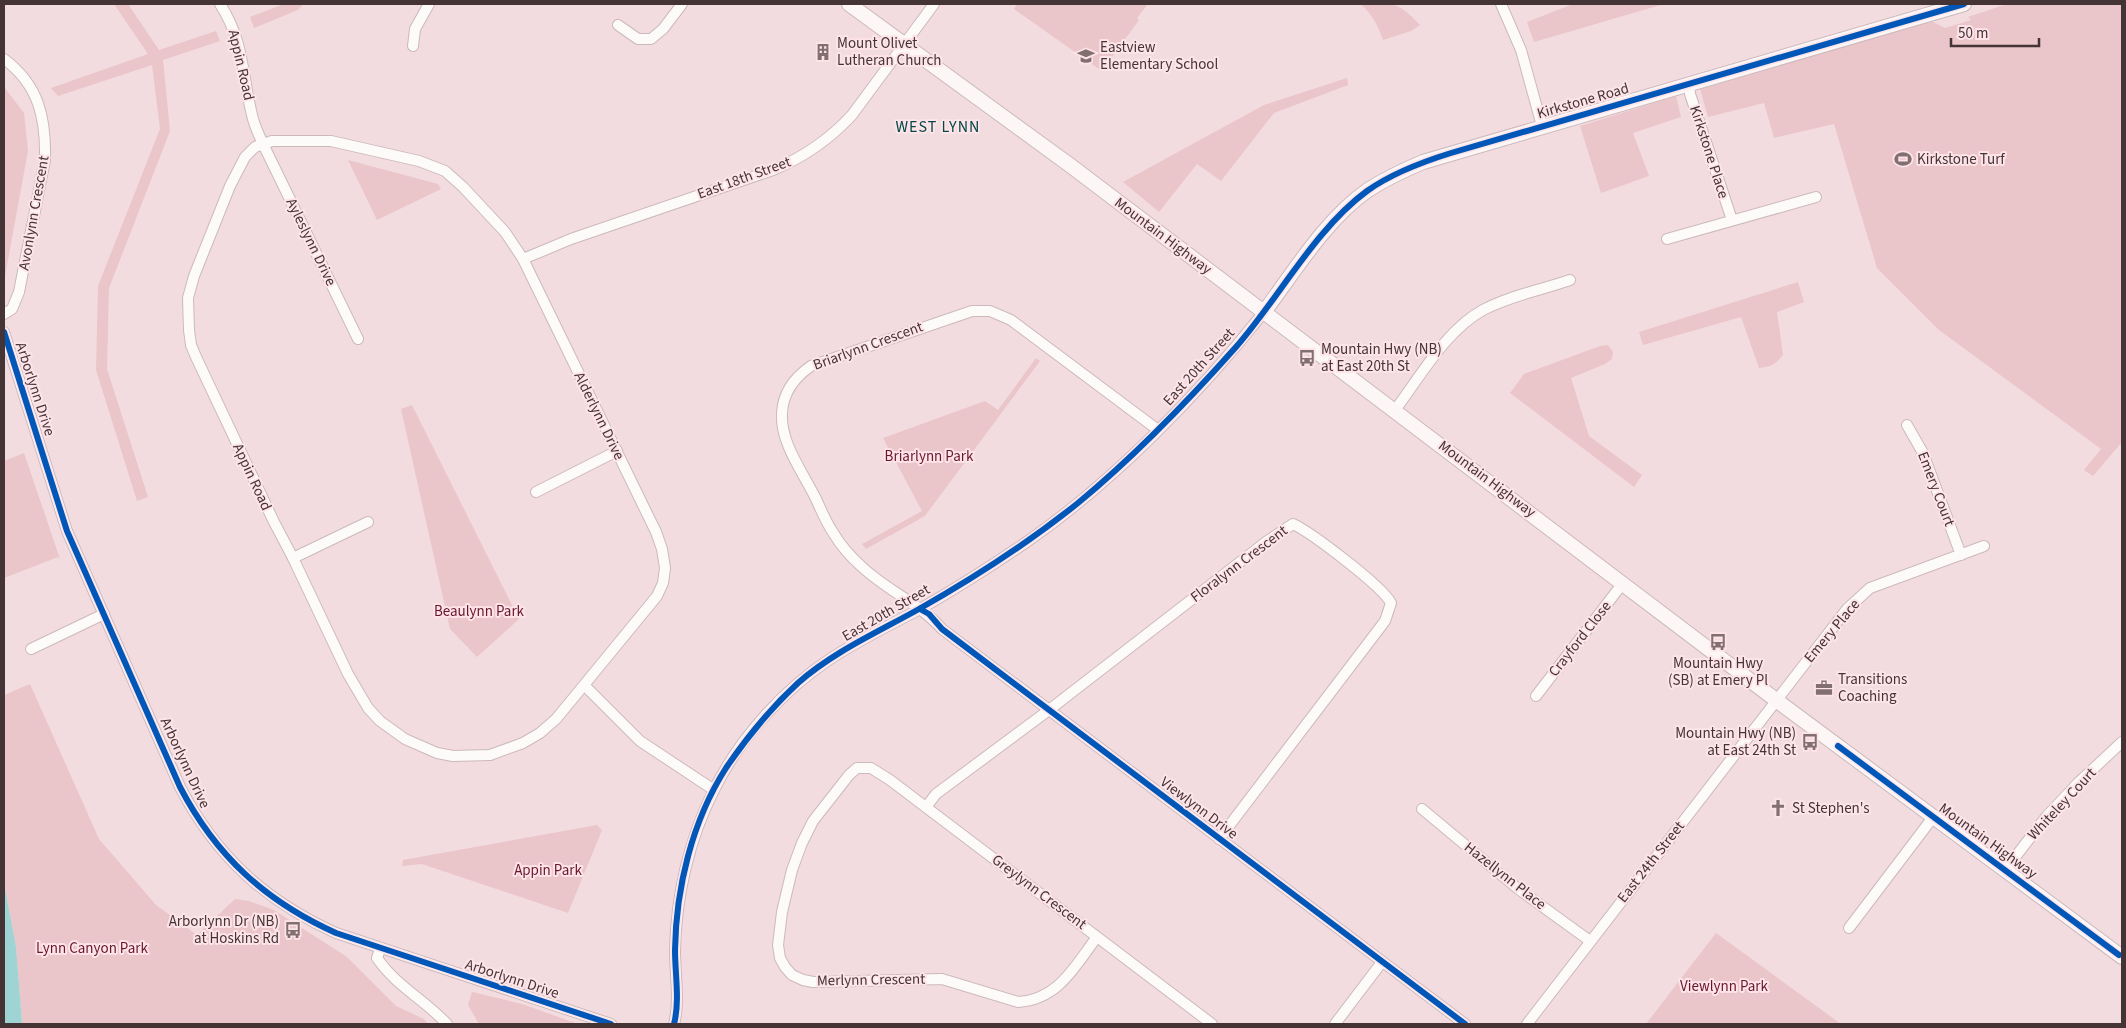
<svg xmlns="http://www.w3.org/2000/svg" width="2126" height="1028" viewBox="0 0 2126 1028" font-family="'Source Sans 3',sans-serif">
	<style>
		.green { fill: #eac5ca }
		.water { fill: #9ed4d3 }
		.lines { fill: none; stroke-linecap: round; stroke-linejoin: round }
		.street-casing { stroke: #ccb9bb; stroke-width: 12 }
		.secondary-casing { stroke: #ccb9bb; stroke-width: 16 }
		.street { stroke: #fdfafa; stroke-width: 10 }
		.secondary { stroke: #fcf6f7; stroke-width: 14 }
		.cycleway-casing { stroke: #fee4e8; stroke-width: 9 }
		.cycleway { stroke: #0057b8; stroke-width: 6 }
		.labels { text-anchor: middle; dominant-baseline: central; stroke-width: 4; stroke-linejoin: round; paint-order: stroke }
		.poi-label { font-size: 15px; fill: #443436; stroke: #fee4e8; text-anchor: start }
		.street-label { font-size: 15px; fill: #443436; stroke: #fee4e8 }
		.park-label { font-size: 15px; fill: #68162e; stroke: #fee4e8 }
		.neighbourhood-label { font-size: 16px; letter-spacing: 1px; fill: #054746; stroke: #fee4e8 }
	</style>
	<rect width="100%" height="100%" fill="#f3dcdf"/>
	<!-- green -->
	<g class="green">
		<path d="M114,4H128L159,50L216,31L220,41L163,60L170,131L109,288L107,369L148,497L137,501L96,370L98,286L160,129L152,65L58,96L51,88L148,54Z"/>
		<path d="M284,4H303L298,10L254,28L250,17Z"/>
		<path d="M1017,4H1148L1137,18L1139,20L1102,71L1014,9Z"/>
		<path d="M1360,4C1393,4 1397,0 1420,25L1411,31L1383,40C1378,26 1372,13 1360,4Z"/>
		<path d="M1573,4H1664L1534,42L1527,22Z"/>
		<path d="M2007,4H2122V442L2093,476L2084,470L2101,449L1939,330L1877,268L1834,124L1774,138L1764,103L1708,117L1700,89L1925,23L1933,22L1945,28L1971,20L1968,17Z"/>
		<path d="M1347,78L1348,85L1274,113L1221,181L1197,164L1159,212L1123,182L1264,105Z"/>
		<path d="M4,87L24,113L28,151L5,276L4,271Z"/>
		<path d="M1676,96L1681,117L1633,133L1649,176L1601,193L1580,126Z"/>
		<path d="M348,160L438,184L441,189L377,220Z"/>
		<path d="M1798,282L1804,302L1777,312L1783,355C1776,364 1771,367 1759,368L1741,317L1643,345L1639,332Z"/>
		<path d="M1608,345L1613,352L1612,359L1605,364L1571,378L1589,436L1642,475L1634,487L1510,393L1524,374L1600,346Z"/>
		<path d="M1036,358L1040,361L925,516L866,549L862,544L922,511L883,438L985,401L998,410Z"/>
		<path d="M412,405L519,619L477,657L450,629L401,409Z"/>
		<path d="M24,453L60,559L58,557L4,578V461Z"/>
		<path d="M30,684L99,839L156,905L197,935L235,899L249,901L274,910L347,957L396,1006L424,1019L428,1024H22L16,947L4,883V695Z"/>
		<path d="M597,825L602,830L568,913L422,864L402,866L403,860Z"/>
		<path d="M1716,933L1841,1024H1646Z"/>
		<path d="M472,992L522,1004L578,1024H479L468,1005Z"/>
	</g>
	<!-- water -->
	<path class="water" d="M4,883L16,947L22,1024H4Z"/>
	<g class="lines">
		<!-- street casing -->
		<g class="street-casing">
			<g id="street">
				<path d="M220,4C244,41 242,74 252,115C254,125 259,135 263,144L358,339"/>
				<path d="M1501,4L1521,50L1542,126"/>
				<path d="M618,25L638,39H651L663,29L682,4"/>
				<path d="M413,46L415,29L429,4"/>
				<path d="M4,59C39,85 46,118 45,160L19,292L12,309L4,314"/>
				<path d="M1689,83L1690,94L1732,220"/>
				<path d="M1667,239L1816,197"/>
				<path d="M523,259L571,239L773,170C804,157 829,140 852,115L934,4"/>
				<path d="M4,332L67,531L180,787C216,856 265,901 336,933L611,1024"/>
				<path d="M1395,410C1420,377 1446,330 1483,310C1509,296 1541,290 1570,280"/>
				<path d="M1907,425L1923,453L1961,555"/>
				<path d="M1158,430L1011,320L990,311H972L811,366C795,377 783,393 782,413C780,442 802,471 815,497C821,509 826,523 834,534C841,546 851,557 861,566C886,590 919,603 942,629L1465,1024"/>
				<path d="M536,492L617,451"/>
				<path d="M293,558L368,522"/>
				<path d="M31,649L104,614"/>
				<path d="M584,685L556,719L540,733L523,743L490,755L453,756L437,753L405,739L380,721L368,708L348,674L293,558L274,522L196,357L191,345L189,330L188,298L194,276L230,186L245,157L255,147L272,141H331L419,161L445,171L463,187L505,232L523,259L656,532L662,549L665,568L663,583L657,596L584,685L640,741L714,790"/>
				<path d="M1536,696L1623,583"/>
				<path d="M926,807L936,794L1049,710L1266,542L1293,524C1312,533 1382,586 1391,603L1385,621L1219,839"/>
				<path d="M1422,809L1517,888L1590,941"/>
				<path d="M2006,869L2046,817L2078,783L2122,742"/>
				<path d="M1849,928L1934,816"/>
				<path d="M1097,937C1074,967 1059,999 1018,1002L942,979L813,982L803,980L792,975L785,967L780,958L778,945L782,912L792,870L802,843L813,821L849,775L857,768H871L890,780L1212,1024"/>
				<path d="M380,949L377,958C396,986 425,1000 447,1024"/>
				<path d="M674,1024C680,1002 675,974 675,951C676,896 689,839 714,790C739,739 783,690 830,659C859,640 890,625 920,609C957,588 993,565 1028,541C1114,481 1199,394 1264,312"/>
				<path d="M1335,1024L1382,962"/>
				<path d="M1527,1024L1847,609L1870,588L1984,546"/>
			</g>
		</g>
		<!-- secondary casing -->
		<g class="secondary-casing">
			<g id="secondary">
				<path d="M849,4L1071,166L1776,700L2122,957"/>
				<path d="M1264,312C1294,272 1326,219 1368,190C1385,179 1404,170 1423,162L1964,4"/>
			</g>
		</g>
		<!-- street -->
		<use href="#street" class="street"/>
		<!-- secondary -->
		<use href="#secondary" class="secondary"/>
		<!-- cycleway casing -->
		<g class="cycleway-casing">
			<g id="cycleway">
				<path d="M4,332L67,531L180,787C216,856 265,901 336,933L611,1024"/>
				<path d="M920,609L929,614L942,629L1465,1024"/>
				<path d="M1838,746L2119,955"/>
				<path d="M674,1024C680,1001 675,974 675,950C676,888 692,821 726,768C747,737 770,709 798,683C833,652 878,632 919,609C974,578 1028,543 1078,503C1135,456 1187,402 1236,347C1279,298 1315,229 1367,191C1392,173 1422,162 1451,153L1964,4"/>
			</g>
		</g>
		<!-- cycleway -->
		<use href="#cycleway" class="cycleway"/>
	</g>
	<!-- icons -->
	<defs>
		<g id="building-bare" transform="scale(1.35)"><path d="M-4-6H4V6H1V3H-1V6H-4ZM-2.5-4.3h1.7v1.8h-1.7ZM.8-4.3h1.7v1.8H.8ZM-2.5-1h1.7V.8h-1.7ZM.8-1h1.7V.8H.8Z" fill="#816f71" stroke="#fee4e8" stroke-width="2.5" paint-order="stroke"/></g>
		<g id="school-bare" transform="scale(1.35)"><path d="M0-5L7-2L0 1L-7-2ZM-4 1L0 2.5L4 1V4Q0 6-4 4Z" fill="#816f71" stroke="#fee4e8" stroke-width="2.5" paint-order="stroke"/></g>
		<g id="stadium-bare" transform="scale(1.35)"><path d="M0-5a6.5 5 0 1 0 0 10a6.5 5 0 1 0 0-10ZM-3.5-1.8h7v3.6h-7Z" fill="#816f71" stroke="#fee4e8" stroke-width="2.5" paint-order="stroke"/></g>
		<g id="bus-bare" transform="scale(1.35)"><path d="M-5-6H5V4H4V6H2V4H-2V6H-4V4H-5ZM-3.5-4V0h7V-4ZM-3.5 1.2v1.5H-2V1.2ZM2 1.2v1.5H3.5V1.2Z" fill="#816f71" stroke="#fee4e8" stroke-width="2.5" paint-order="stroke"/></g>
		<g id="office-bare" transform="scale(1.35)"><path d="M-6-3h4V-5.5h4V-3h4V5H-6ZM-1-4.5V-3h2v-1.5ZM-6 0V1H6V0Z" fill="#816f71" stroke="#fee4e8" stroke-width="2.5" paint-order="stroke"/></g>
		<g id="church-bare" transform="scale(1.35)"><path d="M-1.2-6h2.4v3.5h3.3v2.4h-3.3V6h-2.4V-.1h-3.3v-2.4h3.3Z" fill="#816f71" stroke="#fee4e8" stroke-width="2.5" paint-order="stroke"/></g>
	</defs>
	<g fill-rule="evenodd">
		<use href="#building-bare" x="823" y="52"/>
		<use href="#school-bare" x="1086" y="56"/>
		<use href="#stadium-bare" x="1903" y="159"/>
		<use href="#bus-bare" x="1307" y="358"/>
		<use href="#bus-bare" x="1718" y="642"/>
		<use href="#office-bare" x="1824" y="688"/>
		<use href="#bus-bare" x="1810" y="742"/>
		<use href="#church-bare" x="1778" y="808"/>
		<use href="#bus-bare" x="293" y="930"/>
	</g>
	<g class="labels">
		<!-- poi labels -->
		<g class="poi-label">
			<text x="837" y="43">Mount Olivet<tspan x="837" dy="17">Lutheran Church</tspan></text>
			<text x="1100" y="47">Eastview<tspan x="1100" dy="17">Elementary School</tspan></text>
			<text x="1917" y="159">Kirkstone Turf</text>
			<text x="1321" y="349">Mountain Hwy (NB)<tspan x="1321" dy="17">at East 20th St</tspan></text>
			<text x="1718" y="663" text-anchor="middle">Mountain Hwy<tspan x="1718" dy="17">(SB) at Emery Pl</tspan></text>
			<text x="1838" y="679">Transitions<tspan x="1838" dy="17">Coaching</tspan></text>
			<text x="1796" y="733" text-anchor="end">Mountain Hwy (NB)<tspan x="1796" dy="17">at East 24th St</tspan></text>
			<text x="1792" y="808">St Stephen's</text>
			<text x="279" y="921" text-anchor="end">Arborlynn Dr (NB)<tspan x="279" dy="17">at Hoskins Rd</tspan></text>
		</g>
		<!-- street labels -->
		<g class="street-label">
			<text transform="translate(241 65) rotate(77)">Appin Road</text>
			<text transform="translate(1583 101) rotate(-16)">Kirkstone Road</text>
			<text transform="translate(1709 152) rotate(72)">Kirkstone Place</text>
			<text transform="translate(744 178) rotate(-20)">East 18th Street</text>
			<text transform="translate(34 213) rotate(-80)">Avonlynn Crescent</text>
			<text transform="translate(1163 236) rotate(37)">Mountain Highway</text>
			<text transform="translate(311 242) rotate(64)">Ayleslynn Drive</text>
			<text transform="translate(868 346) rotate(-20)">Briarlynn Crescent</text>
			<text transform="translate(1199 367) rotate(-48)">East 20th Street</text>
			<text transform="translate(35 389) rotate(72)">Arborlynn Drive</text>
			<text transform="translate(599 416) rotate(64)">Alderlynn Drive</text>
			<text transform="translate(252 477) rotate(65)">Appin Road</text>
			<text transform="translate(1487 479) rotate(37)">Mountain Highway</text>
			<text transform="translate(1936 489) rotate(69)">Emery Court</text>
			<text transform="translate(1239 564) rotate(-37)">Floralynn Crescent</text>
			<text transform="translate(886 613) rotate(-30)">East 20th Street</text>
			<text transform="translate(1832 631) rotate(-50)">Emery Place</text>
			<text transform="translate(1580 639) rotate(-52)">Crayford Close</text>
			<text transform="translate(185 763) rotate(65)">Arborlynn Drive</text>
			<text transform="translate(2062 804) rotate(-47)">Whiteley Court</text>
			<text transform="translate(1199 808) rotate(37)">Viewlynn Drive</text>
			<text transform="translate(1988 841) rotate(36)">Mountain Highway</text>
			<text transform="translate(1651 862) rotate(-52)">East 24th Street</text>
			<text transform="translate(1505 876) rotate(38)">Hazellynn Place</text>
			<text transform="translate(1039 892) rotate(37)">Greylynn Crescent</text>
			<text transform="translate(512 979) rotate(18)">Arborlynn Drive</text>
			<text transform="translate(871 980) rotate(-1)">Merlynn Crescent</text>
		</g>
		<!-- park labels -->
		<g class="park-label">
			<text x="929" y="456">Briarlynn Park</text>
			<text x="479" y="611">Beaulynn Park</text>
			<text x="548" y="870">Appin Park</text>
			<text x="92" y="948">Lynn Canyon Park</text>
			<text x="1724" y="986">Viewlynn Park</text>
		</g>
		<!-- neighbourhood labels -->
		<g class="neighbourhood-label">
			<text x="938" y="127">WEST LYNN</text>
		</g>
	</g>
	<!-- border -->
	<rect width="2126" height="1028" fill="none" stroke="#443436" stroke-width="10"/>
	<!-- scale -->
	<path d="M1951 38v8h88v-8" fill="none" stroke="#443436" stroke-width="2.5"/>
	<text x="1958" y="38" font-size="15" fill="#443436" stroke="#fee4e8" stroke-width="4" paint-order="stroke">50 m</text>
</svg>
